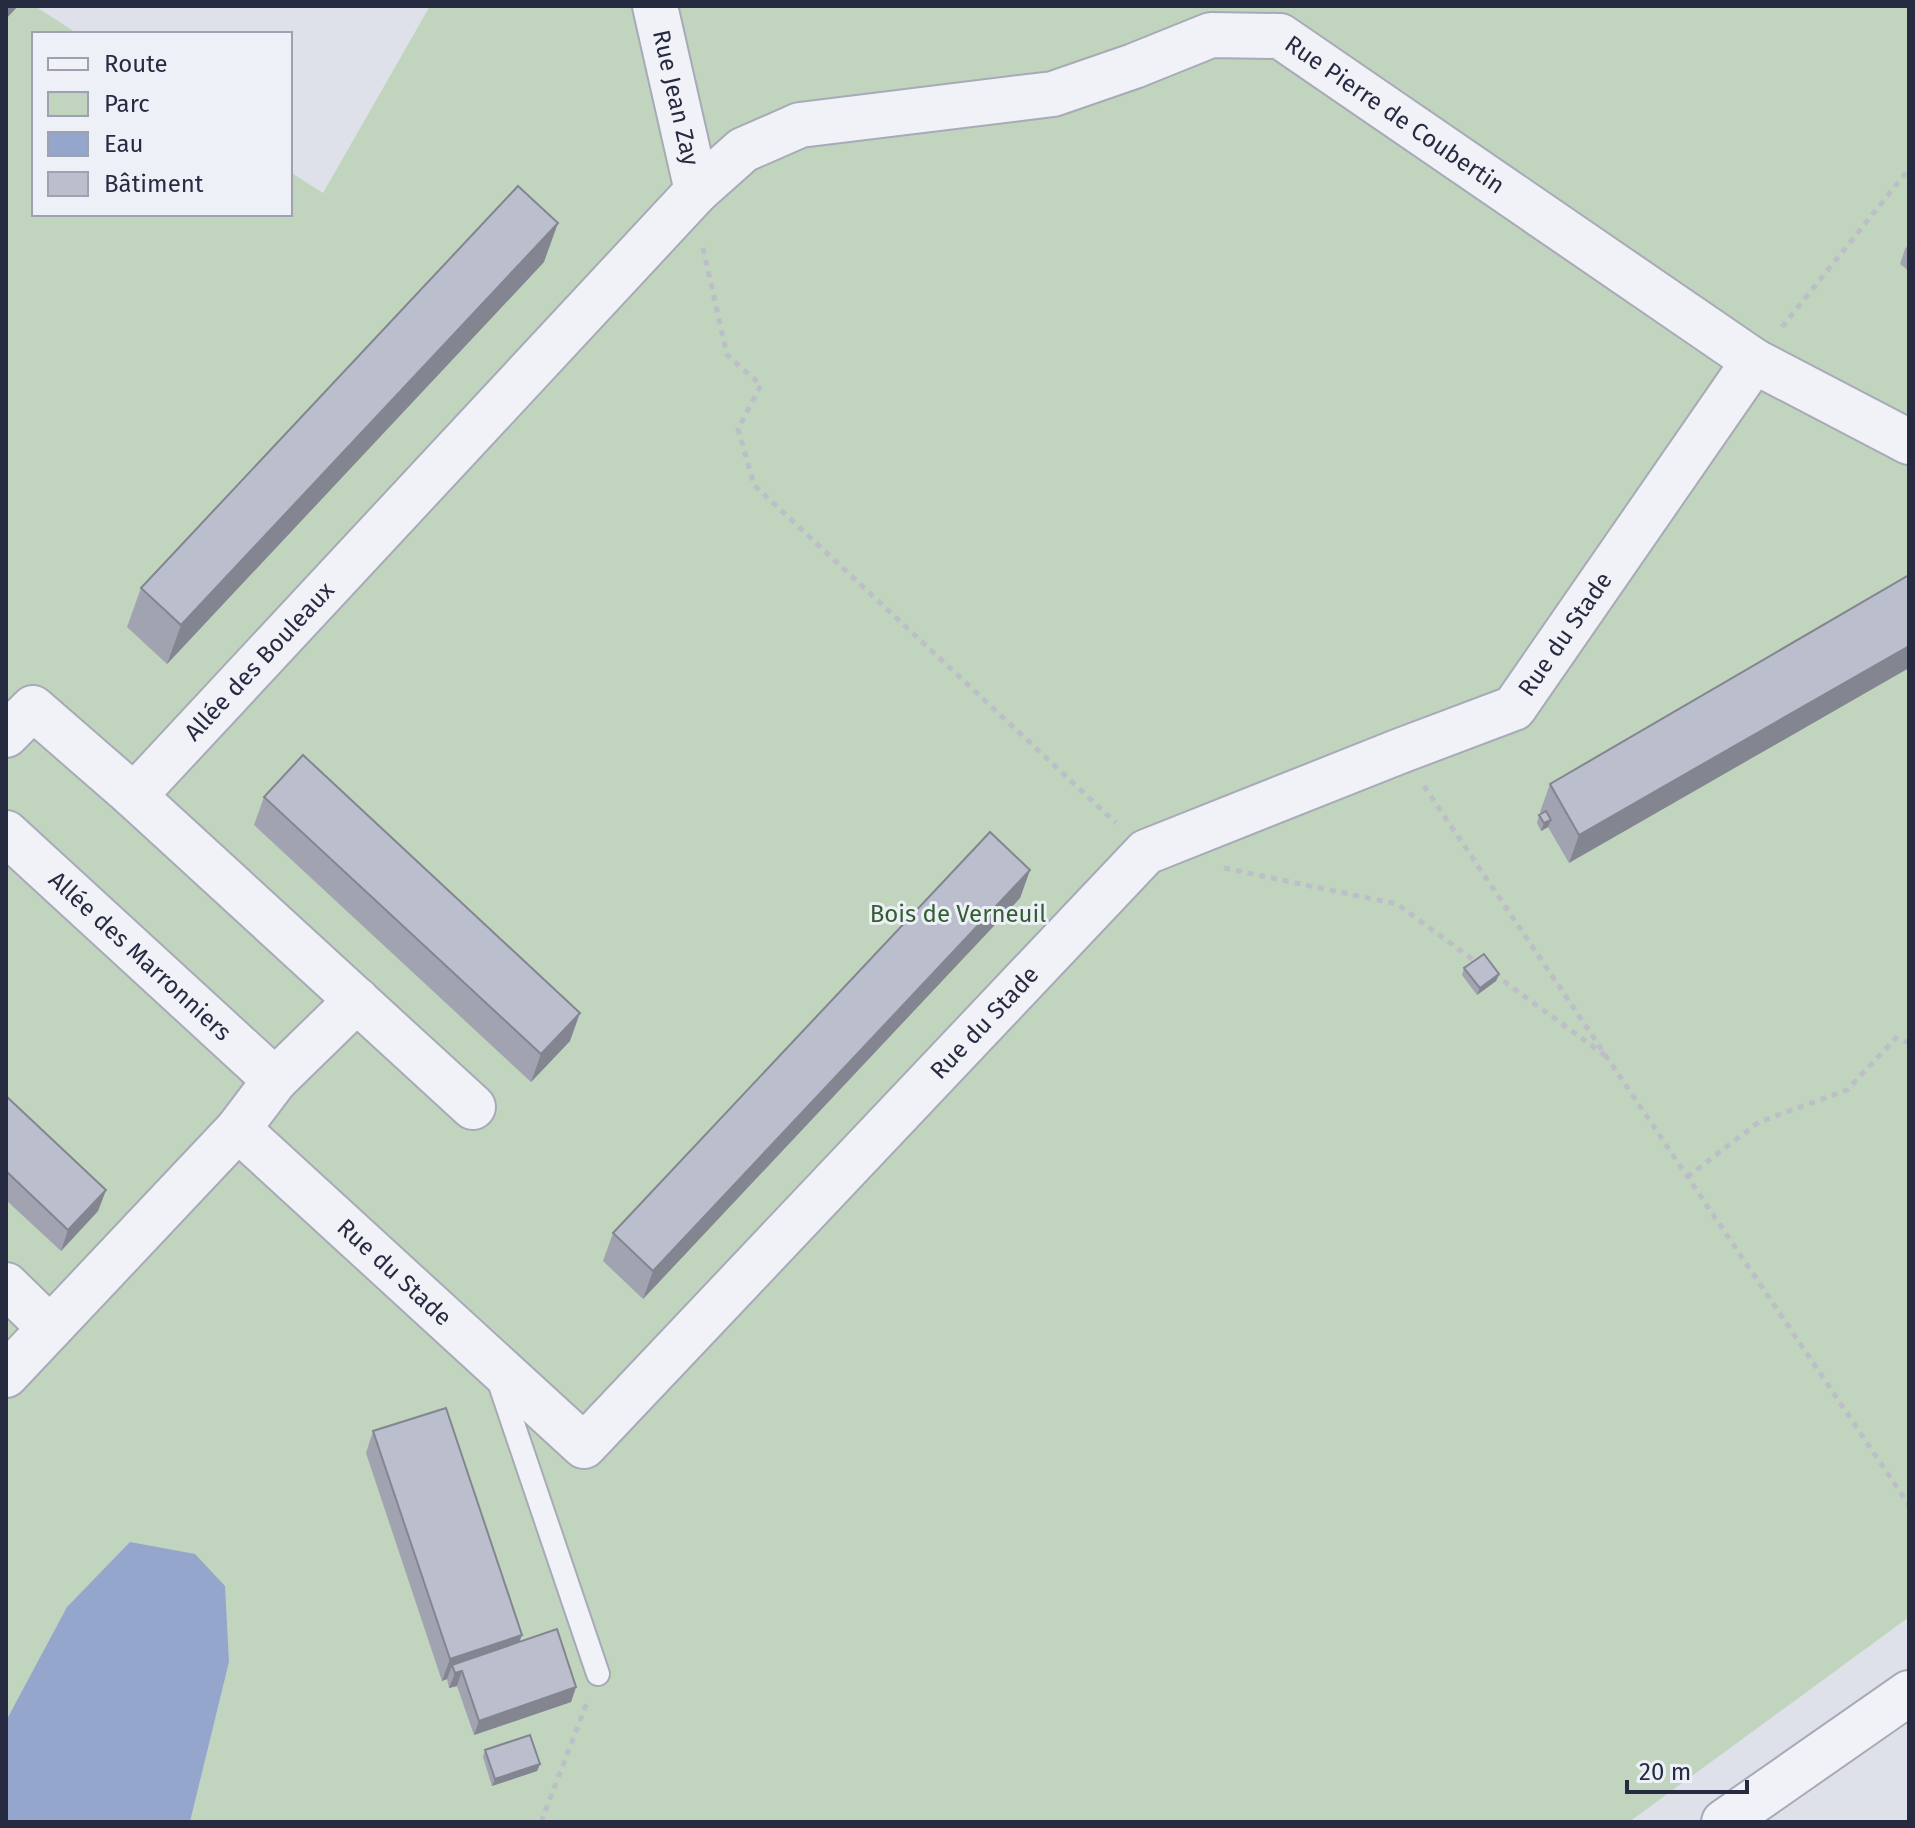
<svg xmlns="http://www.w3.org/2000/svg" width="1915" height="1828" viewBox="0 0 1915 1828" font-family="'Fira Sans',sans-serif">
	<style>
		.green { fill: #c0d4be }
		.water { fill: #95a6cd }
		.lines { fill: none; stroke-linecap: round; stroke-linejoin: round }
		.lane-casing { stroke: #a7aab7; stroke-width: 26 }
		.street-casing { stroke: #a7aab7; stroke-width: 48 }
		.path { stroke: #bcbec8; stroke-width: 5; stroke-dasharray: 6 6; stroke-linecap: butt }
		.lane { stroke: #f1f2f7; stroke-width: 22 }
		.street { stroke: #f1f2f7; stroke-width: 44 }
		.wall { fill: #a1a3b0 }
		.shaded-wall { fill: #838590 }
		.building { fill: #bbbecd; stroke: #838590; stroke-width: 2 }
		.labels { text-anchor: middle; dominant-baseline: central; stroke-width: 6; stroke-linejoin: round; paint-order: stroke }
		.street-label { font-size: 24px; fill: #262b42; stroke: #eef0f7 }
		.park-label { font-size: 24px; fill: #325f31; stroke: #eef0f7 }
	</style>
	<rect width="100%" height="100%" fill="#dee1e9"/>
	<!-- green -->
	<path class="green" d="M6,6H35L78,34H34V214H290V172L323,193L430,6H1909V1617L1629,1822H190L229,1662L16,1704L6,1721Z"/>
	<!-- water -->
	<path class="water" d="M130,1542L195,1554L225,1586L229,1662L190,1822H6V1721L67,1607Z"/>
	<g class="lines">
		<!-- lane casing -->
		<g class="lane-casing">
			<path id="lane" d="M498,1379L598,1674"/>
		</g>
		<!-- street casing -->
		<g class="street-casing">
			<g id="street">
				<path id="s1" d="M655,6L697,191"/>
				<path d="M6,735L33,708L134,796"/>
				<path id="s2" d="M6,833L275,1080"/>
				<path id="s3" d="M473,1107L134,796L697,191L743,150L800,125L1053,94L1134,66L1211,35L1280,36L1754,361L1909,442"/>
				<path id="s4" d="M238,1129L584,1446L1146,852L1400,751L1514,708L1754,361"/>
				<path d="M6,1285L50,1328"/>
				<path d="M6,1375L238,1129L275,1080L357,1000"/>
				<path d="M1724,1822L1909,1693"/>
			</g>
		</g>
		<!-- path -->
		<g class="path">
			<path d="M703,248L727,355L761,385L738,429L754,485L1116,823"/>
			<path d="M1782,327L1909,169"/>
			<path d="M1424,786L1909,1505"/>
			<path d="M1224,868L1397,904L1479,964"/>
			<path d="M1494,974L1606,1056"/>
			<path d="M1687,1177L1759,1122L1847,1090L1896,1038L1909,1043"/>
			<path d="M541,1822L588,1700"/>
		</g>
		<!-- lane -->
		<use href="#lane" class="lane"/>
		<!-- street -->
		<use href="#street" class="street"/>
	</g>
	<!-- wall -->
	<g class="wall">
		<path d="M1909,244V271L1900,264L1905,249Z"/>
		<path d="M544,262L167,664L127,627L141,588Z"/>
		<path d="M1909,575L1569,863L1548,827L1541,831L1537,823L1539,815L1541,814L1540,812L1550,784Z"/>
		<path d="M264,797L570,1041L531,1082L254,825Z"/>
		<path d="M1030,870L1020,898L643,1299L603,1261L613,1233Z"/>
		<path d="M1464,968L1499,974L1496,981L1477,995L1462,975Z"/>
		<path d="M6,1096L106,1190L98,1211L61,1251L6,1200Z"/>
		<path d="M373,1431L519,1642L576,1687L571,1702L474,1735L457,1686L449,1688L447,1679L442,1681L366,1453Z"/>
		<path d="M485,1750L540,1764L537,1771L492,1786L483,1757Z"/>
	</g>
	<!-- shaded-wall -->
	<g class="shaded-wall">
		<path d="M6,6H18L6,19Z"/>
		<path d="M558,223L544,262L167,664L181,625Z"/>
		<path d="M1909,646V668L1569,863L1579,835Z"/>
		<path d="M1551,820L1548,827L1541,831L1544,823Z"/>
		<path d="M1030,870L1020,898L643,1299L653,1271Z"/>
		<path d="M1499,974L1496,981L1477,995L1480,988Z"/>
		<path d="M580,1013L570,1041L531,1082L541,1054Z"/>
		<path d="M106,1190L98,1211L61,1251L68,1230Z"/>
		<path d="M522,1635L514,1656L462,1671L457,1686L449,1688L455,1673L452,1665L447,1679L442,1681L450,1659Z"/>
		<path d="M576,1687L571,1702L474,1735L479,1721Z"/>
		<path d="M540,1764L537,1771L492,1786L495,1779Z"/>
	</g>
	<!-- building -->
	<g class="building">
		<path d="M518,186L558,223L181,625L141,588Z"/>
		<path d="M1909,575V646L1579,835L1550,784Z"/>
		<path d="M303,755L580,1013L541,1054L264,797Z"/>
		<path d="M1546,811L1551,820L1544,823L1539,815Z"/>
		<path d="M990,832L1030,870L653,1271L613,1233Z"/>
		<path d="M1484,954L1499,974L1480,988L1464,968Z"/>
		<path d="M6,1096L106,1190L68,1230L6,1171Z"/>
		<path d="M446,1408L522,1635L450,1659L373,1431Z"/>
		<path d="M557,1629L576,1687L479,1721L462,1671L455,1673L452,1665Z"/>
		<path d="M530,1735L540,1764L495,1779L485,1750Z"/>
	</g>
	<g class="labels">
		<!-- street labels -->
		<g class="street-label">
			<text stroke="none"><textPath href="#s1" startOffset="94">Rue Jean Zay</textPath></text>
			<text stroke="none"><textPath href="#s3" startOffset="2042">Rue Pierre de Coubertin</textPath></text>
			<text stroke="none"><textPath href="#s4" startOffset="1772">Rue du Stade</textPath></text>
			<text stroke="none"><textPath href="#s3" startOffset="644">Allée des Bouleaux</textPath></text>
			<text stroke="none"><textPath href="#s2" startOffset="182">Allée des Marronniers</textPath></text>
			<text stroke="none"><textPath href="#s4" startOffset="1052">Rue du Stade</textPath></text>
			<text stroke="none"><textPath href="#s4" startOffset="212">Rue du Stade</textPath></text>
		</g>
		<!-- park labels -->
		<g class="park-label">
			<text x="958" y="914">Bois de Verneuil</text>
		</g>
	</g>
	<!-- border -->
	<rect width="1915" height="1828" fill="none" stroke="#262b42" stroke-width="16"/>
	<!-- legend -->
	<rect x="32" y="32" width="260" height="184" fill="#eef0f7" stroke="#9ea1af" stroke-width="2"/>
	<rect x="48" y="58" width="40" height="12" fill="#f1f2f7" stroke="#9ea1af" stroke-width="2"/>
	<text x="104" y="72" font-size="24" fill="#262b42">Route</text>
	<rect x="48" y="92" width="40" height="24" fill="#c0d4be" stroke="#9ea1af" stroke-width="2"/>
	<text x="104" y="112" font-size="24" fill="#262b42">Parc</text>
	<rect x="48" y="132" width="40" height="24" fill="#95a6cd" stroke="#9ea1af" stroke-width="2"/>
	<text x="104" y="152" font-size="24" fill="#262b42">Eau</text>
	<rect x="48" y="172" width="40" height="24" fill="#bbbecd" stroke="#9ea1af" stroke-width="2"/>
	<text x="104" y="192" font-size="24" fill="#262b42">Bâtiment</text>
	<!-- scale -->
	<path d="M1627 1780v12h120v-12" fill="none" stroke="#262b42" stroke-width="4"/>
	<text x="1639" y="1780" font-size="24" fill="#262b42" stroke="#eef0f7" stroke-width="6" paint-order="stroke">20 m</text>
</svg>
